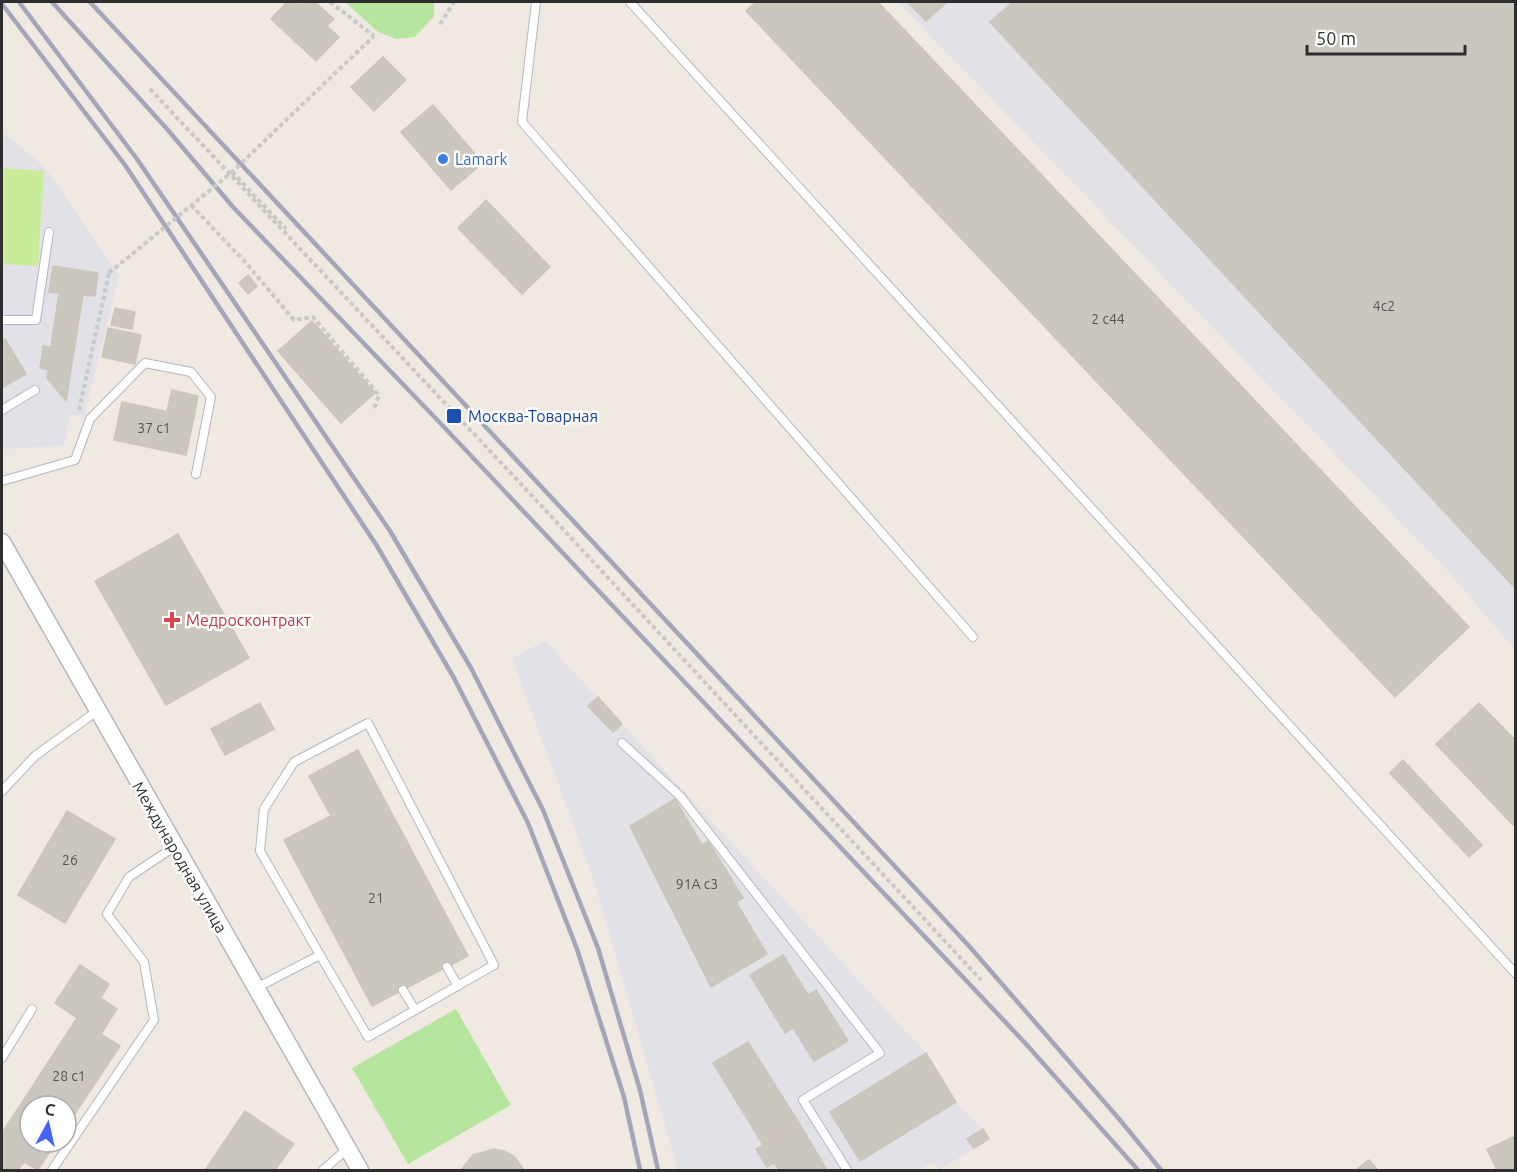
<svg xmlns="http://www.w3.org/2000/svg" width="1517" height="1172" viewBox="0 0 1517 1172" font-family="Ubuntu,sans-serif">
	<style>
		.industrial { fill: #e3e1e8 }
		.green { fill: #b6e59e }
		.pitch { fill: #c9ec9a }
		.building { fill: #cbc7bf; stroke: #cbc5ba; stroke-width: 1.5 }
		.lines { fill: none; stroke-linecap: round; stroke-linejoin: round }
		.service-casing { stroke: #b4b7c1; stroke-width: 10 }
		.minor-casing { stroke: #b4b7c1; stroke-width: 19 }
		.path { stroke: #c9c9c9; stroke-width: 4; stroke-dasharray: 4.5 3; stroke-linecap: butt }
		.service { stroke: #fff; stroke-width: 8 }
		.minor { stroke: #fff; stroke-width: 16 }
		.rail { stroke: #a3a6b8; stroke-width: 4.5 }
		.path-bridge { stroke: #c9c9c9; stroke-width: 4; stroke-dasharray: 4.5 3; stroke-linecap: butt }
		.shop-dot { fill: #3f7fe0; stroke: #fff; stroke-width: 2 }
		.transit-dot { fill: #1a4fb4; stroke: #fff; stroke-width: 2 }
		.health-dot { fill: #e0444e; stroke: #fff; stroke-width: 2 }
		.labels { text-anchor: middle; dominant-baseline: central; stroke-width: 5; stroke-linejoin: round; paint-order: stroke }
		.number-label { font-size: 14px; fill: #555452 }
		.shop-label { font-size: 16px; fill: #366cbe; stroke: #fff; text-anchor: start }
		.transit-label { font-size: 16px; fill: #164399; stroke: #fff; text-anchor: start }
		.health-label { font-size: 16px; fill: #be3a42; stroke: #fff; text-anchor: start }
		.street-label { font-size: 16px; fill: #2e2e2e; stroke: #fff }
	</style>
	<rect width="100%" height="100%" fill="#efe9e1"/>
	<!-- industrial -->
	<g class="industrial">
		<path d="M898,2H1515V650L1446,569Z"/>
		<path d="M2,130L5,135L44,166L119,275L84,417L70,414L64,446L5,449L2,448Z"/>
		<path d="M545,641L926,1053L956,1102L983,1129L989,1139L940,1170L934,1162L919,1170H678L594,881L512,658Z"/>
	</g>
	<!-- green -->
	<g class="green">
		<path d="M345,2H434V16L415,37L396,39L377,31Z"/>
		<path d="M456,1009L511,1105L408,1164L352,1068Z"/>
	</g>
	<!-- pitch -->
	<path class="pitch" d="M2,168L44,171L38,266L2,264Z"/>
	<!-- building -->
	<g class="building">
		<path d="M287,2H297L301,5L305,2H315L334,19L327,26L339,37L316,61L271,19Z"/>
		<path d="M756,2H878L1469,627L1395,697L746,11Z"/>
		<path d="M908,2H947L926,21Z"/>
		<path d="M1013,2H1516V589L990,22Z"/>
		<path d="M383,57L406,80L374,111L351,87Z"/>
		<path d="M433,105L483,163L451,190L401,132Z"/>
		<path d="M486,200L550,267L522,294L458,228Z"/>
		<path d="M53,266L98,273L95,296L83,295L66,401L47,378L48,370L40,368L43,346L51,347L59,293L49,292Z"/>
		<path d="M248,275L257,286L248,294L239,283Z"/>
		<path d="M115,308L135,312L132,329L111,325Z"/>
		<path d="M312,321L375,393L341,423L278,351Z"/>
		<path d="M108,328L141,335L135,364L102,357Z"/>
		<path d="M5,339L26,374L2,388V342Z"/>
		<path d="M172,390L198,396L194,417L167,411Z"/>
		<path d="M122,402L194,417L186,455L114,440Z"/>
		<path d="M178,534L249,658L166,705L95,581Z"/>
		<path d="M598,697L622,724L613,732L588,706Z"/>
		<path d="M260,703L274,729L225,755L211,729Z"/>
		<path d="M1479,703L1516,741V823L1513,825L1436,744Z"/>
		<path d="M358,750L468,956L372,1006L284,840L331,816L309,776Z"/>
		<path d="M1403,760L1482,845L1469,857L1390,773Z"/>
		<path d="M675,799L702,845L708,841L726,870L743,898L736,902L767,954L711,987L630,826Z"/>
		<path d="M67,811L115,839L65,923L18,895Z"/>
		<path d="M783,955L808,995L816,990L848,1041L814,1061L793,1028L785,1033L750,975Z"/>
		<path d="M80,965L109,984L101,998L117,1009L101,1034L120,1046L66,1127V1106H30V1142H56L38,1170L24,1162L18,1170H2V1133L77,1018L55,1003Z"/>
		<path d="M748,1042L799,1123L763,1145L713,1063Z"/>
		<path d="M926,1053L956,1102L860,1161L830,1112Z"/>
		<path d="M245,1111L294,1144L275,1170H205Z"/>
		<path d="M799,1123L827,1170H779L774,1163L767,1167L756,1149Z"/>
		<path d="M983,1129L989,1139L974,1148L967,1139Z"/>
		<path d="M1516,1136V1170H1497L1487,1149Z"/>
		<path d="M494,1149L504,1151L514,1156L524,1170H461L473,1155Z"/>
		<path d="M1369,1160L1378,1170H1356Z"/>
	</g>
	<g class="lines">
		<!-- service casing -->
		<g class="service-casing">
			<g id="service">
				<path d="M536,2L522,122L973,637"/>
				<path d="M630,2L1516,974"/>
				<path d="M2,320H36L49,232"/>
				<path d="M2,410L35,390"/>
				<path d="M2,481L75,460L90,419L145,363L191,372L211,397L196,474"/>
				<path d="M622,743L680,796L880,1053L803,1100L847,1170"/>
				<path d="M2,791L35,756L97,711"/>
				<path d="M447,967L458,986"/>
				<path d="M256,988L320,955L260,851L264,809L294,762L368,723L494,965L368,1037L320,955"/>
				<path d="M403,990L415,1010"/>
				<path d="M2,1058L32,1009"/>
				<path d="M52,1170L154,1020L144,962L107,914L129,877L174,847"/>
				<path d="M323,1170L347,1149"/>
			</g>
		</g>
		<!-- minor casing -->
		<g class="minor-casing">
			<path id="minor" d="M2,542L360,1170"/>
		</g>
		<!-- path -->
		<g class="path">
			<path d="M330,2L374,36"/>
			<path d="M440,24L454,2"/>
			<path d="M150,89L535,499L981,980"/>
			<path d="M232,172L286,229"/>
			<path d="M191,205L246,263L294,320L313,317L379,395L373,411"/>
			<path d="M79,410L109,273"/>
		</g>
		<!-- service -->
		<use href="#service" class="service"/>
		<!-- minor -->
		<use href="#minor" class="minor"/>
		<!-- rail -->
		<g class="rail">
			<path d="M19,2L137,159L390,531L471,668L543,810L598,948L640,1090L658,1170"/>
			<path d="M52,2L167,129L233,207L443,426L1026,1044L1138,1170"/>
			<path d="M90,2L969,946L1120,1120L1161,1170"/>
			<path d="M2,4L125,165L377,546L454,678L528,823L577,949L624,1097L640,1170"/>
		</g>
		<!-- path-bridge -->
		<path class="path-bridge" d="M109,273L232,172L374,36"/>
	</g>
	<!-- markers -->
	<circle class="shop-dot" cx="443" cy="159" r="6"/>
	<rect class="transit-dot" x="446" y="408" width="16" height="16" rx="3"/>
	<path class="health-dot" d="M169 611h6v6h6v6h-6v6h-6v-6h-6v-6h6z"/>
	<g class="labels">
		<!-- number labels -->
		<g class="number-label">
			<text x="1384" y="306">4с2</text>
			<text x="1108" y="319">2 с44</text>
			<text x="154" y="428">37 c1</text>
			<text x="70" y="860">26</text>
			<text x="697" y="884">91А с3</text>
			<text x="376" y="898">21</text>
			<text x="69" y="1076">28 с1</text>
		</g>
		<!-- shop labels -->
		<g class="shop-label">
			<text x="455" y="159">Lamark</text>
		</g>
		<!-- transit labels -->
		<g class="transit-label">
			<text x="468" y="416">Москва-Товарная</text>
		</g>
		<!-- health labels -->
		<g class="health-label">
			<text x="186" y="620">Медросконтракт</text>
		</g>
		<!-- street labels -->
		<g class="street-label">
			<text transform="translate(180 857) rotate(60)">Международная улица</text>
		</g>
	</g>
	<!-- border -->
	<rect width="1517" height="1172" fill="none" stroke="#2e2e2e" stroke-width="6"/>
	<!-- north arrow -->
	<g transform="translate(48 1124) rotate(8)"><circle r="28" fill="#ffffff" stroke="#ababab" stroke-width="1.5"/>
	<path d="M0-4.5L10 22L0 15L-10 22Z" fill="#4264fb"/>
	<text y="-9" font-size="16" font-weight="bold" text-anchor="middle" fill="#2e2e2e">С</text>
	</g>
	<!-- scale -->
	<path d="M1307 45v9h158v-9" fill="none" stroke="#2e2e2e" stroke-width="3"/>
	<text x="1316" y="45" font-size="18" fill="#2e2e2e" stroke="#ffffff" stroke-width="4.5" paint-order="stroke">50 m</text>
</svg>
